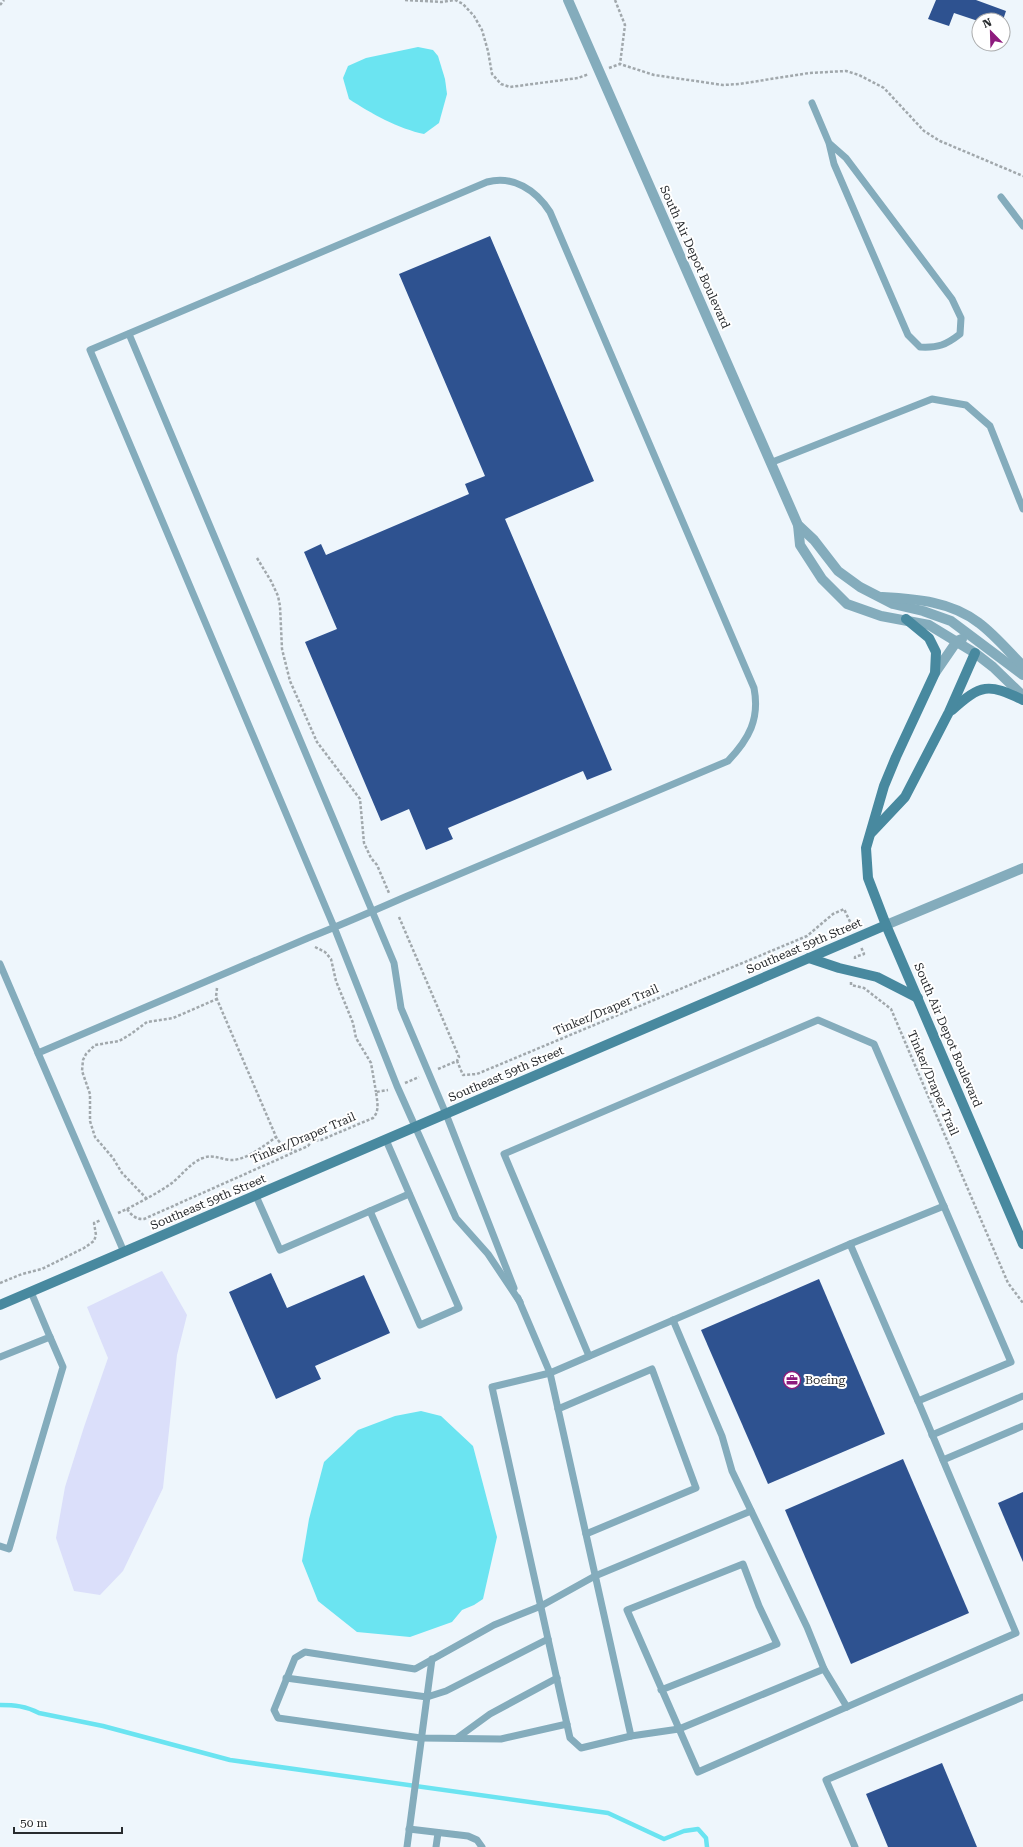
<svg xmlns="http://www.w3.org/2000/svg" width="1023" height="1847" viewBox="0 0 1023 1847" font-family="'Roboto Serif',serif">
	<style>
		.green { fill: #dbdffa }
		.water { fill: #6be4f1 }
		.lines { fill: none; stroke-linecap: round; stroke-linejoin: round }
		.stream { stroke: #6be4f1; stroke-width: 4.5 }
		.building { fill: #2e5290 }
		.path { stroke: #a1a8ac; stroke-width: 2.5; stroke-dasharray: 3 2; stroke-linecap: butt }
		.service { stroke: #84acbc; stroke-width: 7 }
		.minor { stroke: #84acbc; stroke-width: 10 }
		.tertiary { stroke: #84acbc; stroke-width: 10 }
		.secondary { stroke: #48899f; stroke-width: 10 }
		.labels { text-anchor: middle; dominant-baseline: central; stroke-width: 4; stroke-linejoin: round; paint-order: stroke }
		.street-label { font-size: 12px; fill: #282b2e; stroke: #fff }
		.poi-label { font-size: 12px; fill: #282b2e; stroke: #fff; text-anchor: start }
	</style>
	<rect width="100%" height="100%" fill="#eef6fc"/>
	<!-- green -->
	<path class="green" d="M162,1271L187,1315L177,1355L163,1488L123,1571L100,1595L74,1591L56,1538L65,1487L84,1427L108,1358L87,1307Z"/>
	<!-- water -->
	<g class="water">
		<path d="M418,47L433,50L438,56L445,79L447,94L439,123L424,134C399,129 370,113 349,99L343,78L348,66L366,58Z"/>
		<path d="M421,1411L441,1416L473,1446L497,1537L483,1599L474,1605L462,1610L452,1622L410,1637L357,1632L318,1601L302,1561L309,1519L324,1462L358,1430L395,1416Z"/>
	</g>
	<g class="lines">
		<!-- stream -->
		<path class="stream" d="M0,1705C14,1705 26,1706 39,1713L103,1726L230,1760L608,1813L664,1839L684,1831L698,1829L706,1838L707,1847"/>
	</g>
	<!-- building -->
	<g class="building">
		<path d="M936,0H976L1006,11L1003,20H975L954,13L949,26L928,19Z"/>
		<path d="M490,236L594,481L505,519L612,770L587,780L583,771L448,828L453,839L426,850L409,809L381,821L305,642L337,629L304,552L321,544L326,555L469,494L465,484L485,476L399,274Z"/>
		<path d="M271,1273L287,1308L364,1275L390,1333L315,1366L321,1379L276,1399L229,1292Z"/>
		<path d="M819,1279L885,1434L768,1484L701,1330Z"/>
		<path d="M903,1459L969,1613L851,1664L785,1510Z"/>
		<path d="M1023,1492V1562L998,1503Z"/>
		<path d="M942,1763L977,1847H888L866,1794Z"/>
	</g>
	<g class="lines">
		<!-- path -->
		<g class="path">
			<path d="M405,0L442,2L455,0L463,4L474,16L482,30L488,51L492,74L501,84L510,87L578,78L589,74"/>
			<path d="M615,0L625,25L620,64"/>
			<path d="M0,5L4,0"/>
			<path d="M609,68L620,64L654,75L723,85L739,84L809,73L846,71L859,75L884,88L924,131L940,141L1023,176"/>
			<path d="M257,558L271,581L278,596L280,606L282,649L290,681L317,742L360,799L364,843L371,858L377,865L389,893"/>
			<path d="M399,917L459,1057L457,1061"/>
			<path d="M315,947L325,952L331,959L336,981L353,1023L356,1038L371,1063L376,1092"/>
			<path d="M855,959V957L864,954L861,947"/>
			<path d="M851,982V985L864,988L891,1009L1008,1283L1023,1303"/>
			<path d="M217,988L216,997L277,1139L284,1147L296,1151"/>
			<path d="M438,1069L457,1061L463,1075L477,1074L807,936L833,914L844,909L853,928"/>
			<path d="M405,1083L419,1077"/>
			<path d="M147,1199L122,1173L113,1158L95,1137L90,1121V1094L82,1071L83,1060L86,1054L95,1045L119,1041L131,1034L147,1022L173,1018L217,999"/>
			<path d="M127,1209C142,1201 158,1193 172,1183C182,1175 191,1162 203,1158C213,1154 220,1159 230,1160C245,1161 264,1146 276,1137"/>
			<path d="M118,1213L127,1209C131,1215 137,1220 144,1219L308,1146L312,1141L321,1140L373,1118C380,1111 377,1101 376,1092L388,1090"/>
			<path d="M0,1283L22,1274L42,1269L84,1248L94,1241L96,1235L94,1223L101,1220"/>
		</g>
		<!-- service -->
		<g class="service">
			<path d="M812,103L829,143L834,164L908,335L920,347C938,348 946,345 960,334L961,318L952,299L846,158L829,143"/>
			<path d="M1001,197L1023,226"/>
			<path d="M129,334L394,963L401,1008L446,1114L514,1288"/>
			<path d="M770,463L932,399L966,405L990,426L1023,509"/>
			<path d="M0,964L38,1053"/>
			<path d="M256,1196L280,1250L370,1211L420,1325L459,1308L386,1140"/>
			<path d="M370,1211L409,1194"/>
			<path d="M124,1252L38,1053L308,938C341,925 373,911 405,897L728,761C749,739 760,719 754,688L550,212C536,190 513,175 487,182L90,350L334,927L397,1086L456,1218L488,1254L520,1302"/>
			<path d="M518,1298L550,1373L631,1736"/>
			<path d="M673,1320L722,1436L732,1471L807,1627L824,1669L847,1707"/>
			<path d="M589,1356L504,1154L818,1020L874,1044L1011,1362L918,1401L850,1244"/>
			<path d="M0,1357L50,1337L31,1292"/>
			<path d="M558,1409L652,1369L696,1488L586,1534"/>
			<path d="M932,1435L1023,1396"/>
			<path d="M943,1460L1023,1426"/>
			<path d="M0,1546L9,1549L63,1367L50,1337"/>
			<path d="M824,1669L679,1729L631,1736L581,1748L570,1738L492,1387L550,1373L850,1244L944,1206"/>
			<path d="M286,1678L427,1697L446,1691L548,1639"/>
			<path d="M661,1690L777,1644L759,1606L743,1564L627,1610L698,1772L1016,1633L918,1401"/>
			<path d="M567,1724L501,1739L421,1738L278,1718L274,1710L295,1658L305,1652L415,1669L494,1625L541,1606L595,1576L751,1511"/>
			<path d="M457,1738L490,1714L557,1678"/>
			<path d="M409,1829L468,1836L477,1840L482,1847"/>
			<path d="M407,1847L432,1659"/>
			<path d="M436,1847L438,1833"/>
			<path d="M855,1847L826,1780L1023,1697"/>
		</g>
		<!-- minor -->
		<path class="minor" d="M886,925L1023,868"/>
		<!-- tertiary -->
		<g class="tertiary">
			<path d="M568,0L798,525L814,540L838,571L860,587L893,604L923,611L951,621L1023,675"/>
			<path d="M798,525L800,545L822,579L847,604L881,616L929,625L975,653L993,667L1023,696"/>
			<path d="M882,597C916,599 951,601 979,623C995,635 1009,652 1023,666"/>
			<path d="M935,673L957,641L962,639"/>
		</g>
		<!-- secondary -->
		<g class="secondary">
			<path d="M906,619L929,638L936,652L935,673L896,757L884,786L866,848L868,878L886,925L1023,1244"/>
			<path d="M952,710C981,684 988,683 1023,700"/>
			<path d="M872,832L905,797L949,712L975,653"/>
			<path d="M809,958L839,968L877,977L918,998"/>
			<path d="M0,1305L886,925"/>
		</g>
	</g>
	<!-- icons -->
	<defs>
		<g id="office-ring" transform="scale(0.9)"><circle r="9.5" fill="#fff" stroke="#8d1b7d" stroke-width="1.5"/><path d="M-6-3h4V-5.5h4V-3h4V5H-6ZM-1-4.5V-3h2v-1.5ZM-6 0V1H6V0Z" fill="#8d1b7d"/></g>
	</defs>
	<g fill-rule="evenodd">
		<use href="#office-ring" x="792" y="1380"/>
	</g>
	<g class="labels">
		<!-- street labels -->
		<g class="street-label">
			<text transform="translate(695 257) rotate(66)">South Air Depot Boulevard</text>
			<text transform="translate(804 946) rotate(-23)">Southeast 59th Street</text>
			<text transform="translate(606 1010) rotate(-23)">Tinker/Draper Trail</text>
			<text transform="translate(948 1035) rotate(67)">South Air Depot Boulevard</text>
			<text transform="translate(506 1074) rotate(-23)">Southeast 59th Street</text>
			<text transform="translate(933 1083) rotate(67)">Tinker/Draper Trail</text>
			<text transform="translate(303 1138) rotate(-23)">Tinker/Draper Trail</text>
			<text transform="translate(208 1202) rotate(-23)">Southeast 59th Street</text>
		</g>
		<!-- poi labels -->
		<g class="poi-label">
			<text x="805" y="1380">Boeing</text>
		</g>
	</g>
	<!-- north arrow -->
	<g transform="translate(991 32) rotate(337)"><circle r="19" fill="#ffffff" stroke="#a9aaab"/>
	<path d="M0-3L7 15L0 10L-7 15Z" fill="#8d1b7d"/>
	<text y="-6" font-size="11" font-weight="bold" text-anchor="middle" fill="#282b2e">N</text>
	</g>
	<!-- scale -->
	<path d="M14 1827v6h108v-6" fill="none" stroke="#282b2e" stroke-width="2"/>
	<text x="20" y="1827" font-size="12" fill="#282b2e" stroke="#ffffff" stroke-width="3" paint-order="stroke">50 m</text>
</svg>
